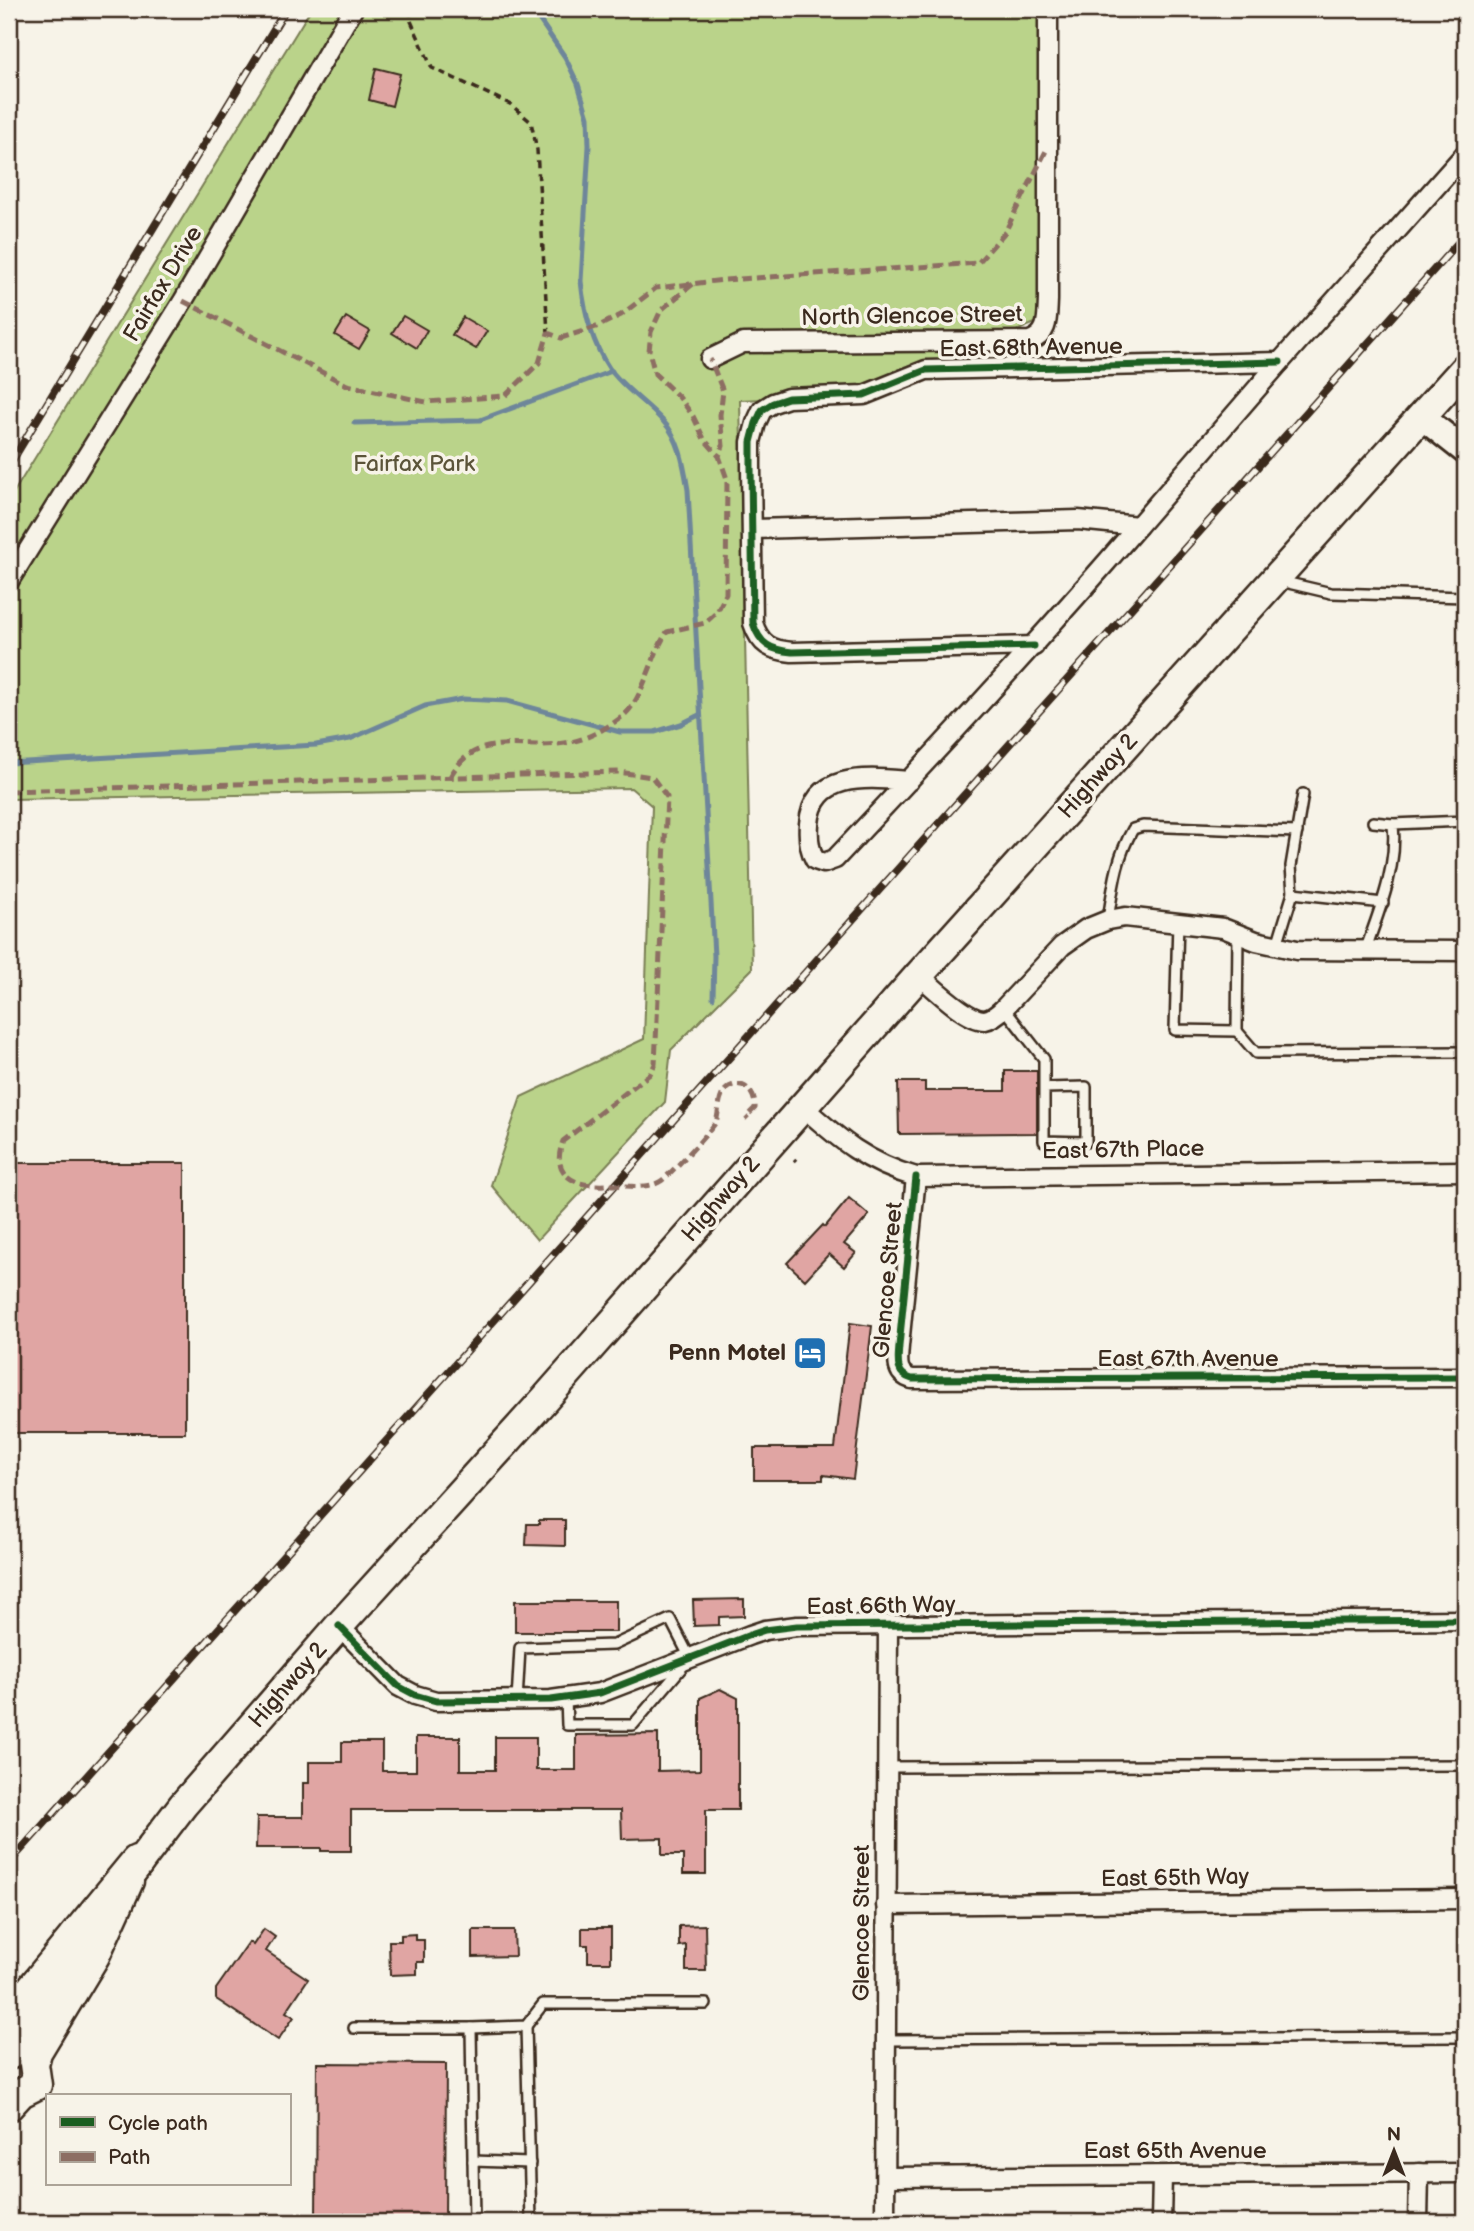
<svg xmlns="http://www.w3.org/2000/svg" width="1474" height="2231" viewBox="0 0 1474 2231" font-family="'Balsamiq Sans',sans-serif">
	<style>
		.green { fill: #bad38a; stroke: #7a7e54; stroke-width: 2 }
		.lines { fill: none; stroke-linecap: round; stroke-linejoin: round }
		.stream { stroke: #6e869a; stroke-width: 5 }
		.building { fill: #e0a5a3; stroke: #3b2a1e; stroke-width: 2 }
		.lane-casing { stroke: #3b2a1e; stroke-width: 14 }
		.street-casing { stroke: #3b2a1e; stroke-width: 23 }
		.secondary-casing { stroke: #3b2a1e; stroke-width: 30 }
		.primary-casing { stroke: #3b2a1e; stroke-width: 33 }
		.highway-casing { stroke: #3b2a1e; stroke-width: 37 }
		.path { stroke: #3b2a1e; stroke-width: 3.5; stroke-dasharray: 7 5; stroke-linecap: butt }
		.lane { stroke: #f7f3e8; stroke-width: 9 }
		.street { stroke: #f7f3e8; stroke-width: 18 }
		.secondary { stroke: #f7f3e8; stroke-width: 24 }
		.primary { stroke: #f7f3e8; stroke-width: 28 }
		.highway { stroke: #f7f3e8; stroke-width: 32 }
		.rail-casing { stroke: #3b2a1e; stroke-width: 8 }
		.rail { stroke: #f7f3e8; stroke-width: 5; stroke-dasharray: 16; stroke-linecap: butt }
		.quiet { stroke: #8d6e63; stroke-width: 5; stroke-dasharray: 10 5; stroke-linecap: butt }
		.cycleway-casing { stroke: #f7f3e8; stroke-width: 11 }
		.cycleway { stroke: #1b5e20; stroke-width: 7 }
		.labels { text-anchor: middle; dominant-baseline: central; stroke-width: 7; stroke-linejoin: round; paint-order: stroke }
		.street-label { font-size: 23px; fill: #3b2a1e; stroke: #f7f3e8 }
		.park-label { font-size: 23px; fill: #5b5439; stroke: #f7f3e8 }
		.poi-label { font-size: 23px; font-weight: bold; fill: #3b2a1e; stroke: #f7f3e8; text-anchor: end }
	</style>
	<rect width="100%" height="100%" fill="#f7f3e8"/>
	<filter id="ink" filterUnits="userSpaceOnUse"><feTurbulence type="fractalNoise" baseFrequency=".0143" numOctaves="2"/><feDisplacementMap in="SourceGraphic" scale="14" xChannelSelector="R" yChannelSelector="G"/><feConvolveMatrix kernelMatrix="1 2 1 2 8 2 1 2 1" color-interpolation-filters="sRGB"/></filter>
	<g filter="url(#ink)">
		<!-- green -->
		<path class="green" d="M311,9H1048L1047,318L864,395L740,400L752,969L671,1050L665,1102L537,1240L491,1185L521,1097L644,1039L652,806L631,788L9,799V500Z"/>
		<g class="lines">
			<!-- stream -->
			<g class="stream">
				<path d="M532,9L565,57L578,84L588,117L589,146L581,281C584,310 592,343 609,368C624,389 646,402 663,421C680,439 684,466 688,490L714,956L713,998"/>
				<path d="M354,423L480,420L612,371"/>
				<path d="M9,763L316,745L350,739L425,706L463,699L507,701L620,732H655L681,724L699,715"/>
			</g>
		</g>
		<!-- building -->
		<g class="building">
			<path d="M376,68L400,74L392,106L369,100Z"/>
			<path d="M403,316L427,330L417,348L392,333Z"/>
			<path d="M346,317L370,331L359,349L335,335Z"/>
			<path d="M463,317L487,331L476,349L452,335Z"/>
			<path d="M1005,1071H1037V1133L899,1134L898,1082H925V1091H1005Z"/>
			<rect x="9" y="1163" width="176" height="270"/>
			<path d="M849,1198L869,1215L844,1244L856,1253L844,1267L829,1254L805,1280L787,1263L823,1225L825,1227Z"/>
			<path d="M850,1323L872,1326L853,1479L823,1475V1480H754V1448H835Z"/>
			<path d="M539,1520H565V1546L526,1545L527,1524H539Z"/>
			<path d="M744,1599V1616L719,1617V1625L694,1626L693,1600Z"/>
			<rect x="515" y="1601" width="101" height="31"/>
			<path d="M720,1689L738,1698V1810H706V1874H683V1855H662V1838L622,1839L621,1810H351V1851H321V1848H256L257,1817H303V1783H309V1762H342V1742H382V1771H416V1737H460V1770H495V1737H536V1770H576V1735L658,1734V1771L700,1770V1698Z"/>
			<path d="M705,1925L706,1971H686V1945L679,1946V1926Z"/>
			<path d="M582,1928H611V1962H588V1945H582Z"/>
			<path d="M264,1929L275,1937L266,1951L308,1979L286,2012L294,2017L278,2040L216,1999V1989L249,1942L253,1945Z"/>
			<path d="M473,1930H514L515,1956L473,1957Z"/>
			<path d="M415,1934V1940H424V1962H417V1974L390,1975L389,1941H401V1935Z"/>
			<path d="M317,2063L446,2064L445,2222H316Z"/>
		</g>
		<g class="lines">
			<!-- lane casing -->
			<g class="lane-casing">
				<g id="lane">
					<path d="M1280,581L1331,593L1465,597"/>
					<path d="M1373,822L1393,824"/>
					<path d="M1293,893L1383,903"/>
					<path d="M1108,920C1113,888 1116,858 1133,829L1143,826L1297,832"/>
					<path d="M1178,921L1175,1030L1237,1031L1238,933"/>
					<path d="M1277,945L1293,893L1291,866L1303,794"/>
					<path d="M1365,951C1379,912 1398,866 1393,824L1465,821"/>
					<path d="M1004,1008L1044,1059V1141L1086,1142V1087L1044,1088"/>
					<path d="M1237,1031L1256,1053L1465,1052"/>
					<path d="M517,1701L520,1648L614,1645L670,1619L690,1658L633,1725H567L566,1699"/>
					<path d="M887,1767L1465,1765"/>
					<path d="M526,2026L531,2222"/>
					<path d="M354,2028H471L474,2222"/>
					<path d="M471,2028L526,2026L543,2004H706"/>
					<path d="M886,2040L1465,2037"/>
					<path d="M473,2161L530,2163"/>
				</g>
			</g>
			<!-- street casing -->
			<g class="street-casing">
				<g id="street">
					<path d="M710,359L743,343L1030,341C1049,334 1047,318 1048,300V9"/>
					<path d="M753,529L1078,520L1138,526L1280,362L1465,154"/>
					<path d="M9,581L183,301L353,9"/>
					<path d="M1034,646L792,652C771,650 760,645 753,623L751,467V442L756,423L762,410L773,403L788,398L864,395L926,370L1280,362"/>
					<path d="M909,781C871,778 813,770 809,824C808,837 809,849 815,860L824,863L835,859C938,750 1040,640 1138,526"/>
					<path d="M919,975C933,987 967,1021 985,1020C992,1019 999,1013 1004,1008L1062,946L1086,929L1108,920L1125,917L1223,928L1256,941L1297,950L1465,951"/>
					<path d="M803,1107C840,1140 867,1163 916,1177L1465,1171"/>
					<path d="M916,1177L899,1346C898,1361 895,1374 912,1379L1465,1377"/>
					<path d="M339,1626L398,1686L415,1695L436,1701L551,1700L600,1693L750,1635L765,1630L797,1626L1465,1620"/>
					<path d="M886,1905L1465,1899"/>
					<path d="M886,2177L1465,2173"/>
					<path d="M885,2222L888,1625"/>
					<path d="M1161,2222L1162,2176"/>
					<path d="M1418,2222L1419,2173"/>
				</g>
			</g>
			<!-- secondary casing -->
			<g class="secondary-casing">
				<path id="secondary" d="M1422,417L1465,451"/>
			</g>
			<!-- primary casing -->
			<g class="primary-casing">
				<g id="primary">
					<path d="M125,1881L183,1805L339,1626L545,1399L919,975L1465,368"/>
					<path d="M9,2055L69,1964"/>
					<path d="M9,2106L21,2093L37,2085L34,2064L37,2052L95,1956L129,1881"/>
				</g>
			</g>
			<!-- highway casing -->
			<g class="highway-casing">
				<path id="highway" d="M9,2018L137,1862"/>
			</g>
			<!-- path -->
			<g class="path">
				<path d="M410,9L411,21L432,68L510,104L531,122L537,150L548,333"/>
				<path d="M794,1159L796,1161"/>
			</g>
			<!-- lane -->
			<use href="#lane" class="lane"/>
			<!-- street -->
			<use href="#street" class="street"/>
			<!-- secondary -->
			<use href="#secondary" class="secondary"/>
			<!-- primary -->
			<use href="#primary" class="primary"/>
			<!-- highway -->
			<use href="#highway" class="highway"/>
			<!-- rail casing -->
			<g class="rail-casing">
				<g id="rail">
					<path d="M9,466L286,9"/>
					<path d="M9,1863L1465,235"/>
				</g>
			</g>
			<!-- rail -->
			<use href="#rail" class="rail"/>
			<!-- quiet -->
			<g class="quiet">
				<path d="M693,284L661,310L651,332L649,351L655,374L679,397L693,416L704,439L719,456"/>
				<path d="M183,301L347,385L426,402L505,396L539,363L548,333L561,338L599,326L621,315L656,288L724,280L978,263L1005,232L1048,147"/>
				<path d="M450,777C476,729 522,751 565,743C586,740 606,729 623,716C643,700 651,656 667,632L705,623L717,612L726,594L727,479L719,456L723,446L720,415L723,391L710,359"/>
				<path d="M9,791L619,772L652,777L667,797L655,1064L650,1074L563,1141C558,1155 557,1165 567,1176C579,1187 598,1185 614,1185C627,1186 649,1189 661,1181C668,1177 713,1128 716,1122C720,1110 717,1095 729,1087C744,1078 756,1094 755,1108L746,1117L748,1119"/>
			</g>
			<!-- cycleway casing -->
			<g class="cycleway-casing">
				<g id="cycleway">
					<path d="M1034,646L792,652C771,650 760,645 753,623L751,467V442L756,423L762,410L773,403L788,398L864,395L926,370L1280,362"/>
					<path d="M916,1177L899,1346C898,1361 895,1374 912,1379L1465,1377"/>
					<path d="M339,1626L398,1686L415,1695L436,1701L551,1700L600,1693L750,1635L765,1630L797,1626L1465,1620"/>
				</g>
			</g>
			<!-- cycleway -->
			<use href="#cycleway" class="cycleway"/>
		</g>
	</g>
	<!-- icons -->
	<defs>
		<g id="hotel-square" transform="scale(1.75)"><rect x="-9" y="-9" width="18" height="18" rx="4" fill="#1f6fb2" stroke="#f7f3e8"/><path d="M-6-4.5h1.5V1H6V5H4.5V3h-9V5H-6ZM-4 0a1.8 1.8 0 1 1 3.6 0ZM.5 0V-2.5h3Q6-2.5 6 0Z" fill="#fff"/></g>
	</defs>
	<g fill-rule="evenodd">
		<use href="#hotel-square" x="810" y="1353"/>
	</g>
	<g class="labels">
		<!-- street labels -->
		<g class="street-label">
			<text transform="translate(163 284) rotate(-59)">Fairfax Drive</text>
			<text transform="translate(912 316) rotate(-1)">North Glencoe Street</text>
			<text transform="translate(1031 348) rotate(-1)">East 68th Avenue</text>
			<text transform="translate(1098 776) rotate(-48)">Highway 2</text>
			<text transform="translate(1123 1150) rotate(-1)">East 67th Place</text>
			<text transform="translate(721 1199) rotate(-49)">Highway 2</text>
			<text transform="translate(888 1280) rotate(-85)">Glencoe Street</text>
			<text x="1188" y="1359">East 67th Avenue</text>
			<text transform="translate(881 1606) rotate(-1)">East 66th Way</text>
			<text transform="translate(288 1685) rotate(-49)">Highway 2</text>
			<text transform="translate(1175 1878) rotate(-1)">East 65th Way</text>
			<text transform="translate(862 1923) rotate(-90)">Glencoe Street</text>
			<text x="1175" y="2151">East 65th Avenue</text>
		</g>
		<!-- park labels -->
		<g class="park-label">
			<text x="414" y="464">Fairfax Park</text>
		</g>
		<!-- poi labels -->
		<g class="poi-label">
			<text x="786" y="1353">Penn Motel</text>
		</g>
	</g>
	<!-- margin -->
	<rect width="1474" height="2231" fill="none" stroke="#f7f3e8" stroke-width="35"/>
	<rect x="18" y="18" width="1439" height="2196" fill="none" stroke="#3b2a1e" stroke-width="2.5" filter="url(#ink)"/>
	<!-- legend -->
	<rect x="46" y="2094" width="245" height="91" fill="#f7f3e8" stroke="#aca397" stroke-width="2"/>
	<rect x="60" y="2117" width="35" height="10" fill="#1b5e20" stroke="#aca397" stroke-width="2"/>
	<text x="108" y="2130" font-size="21" fill="#3b2a1e">Cycle path</text>
	<rect x="60" y="2152" width="35" height="10" fill="#8d6e63" stroke="#aca397" stroke-width="2"/>
	<text x="108" y="2164" font-size="21" fill="#3b2a1e">Path</text>
	<!-- north arrow -->
	<g transform="translate(1394 2151)" stroke="#f7f3e8" stroke-width="5" paint-order="stroke">
	<path d="M0-5L12 26L0 18L-12 26Z" fill="#3b2a1e"/>
	<text y="-10" font-size="19" font-weight="bold" text-anchor="middle" fill="#3b2a1e">N</text>
	</g>
</svg>
